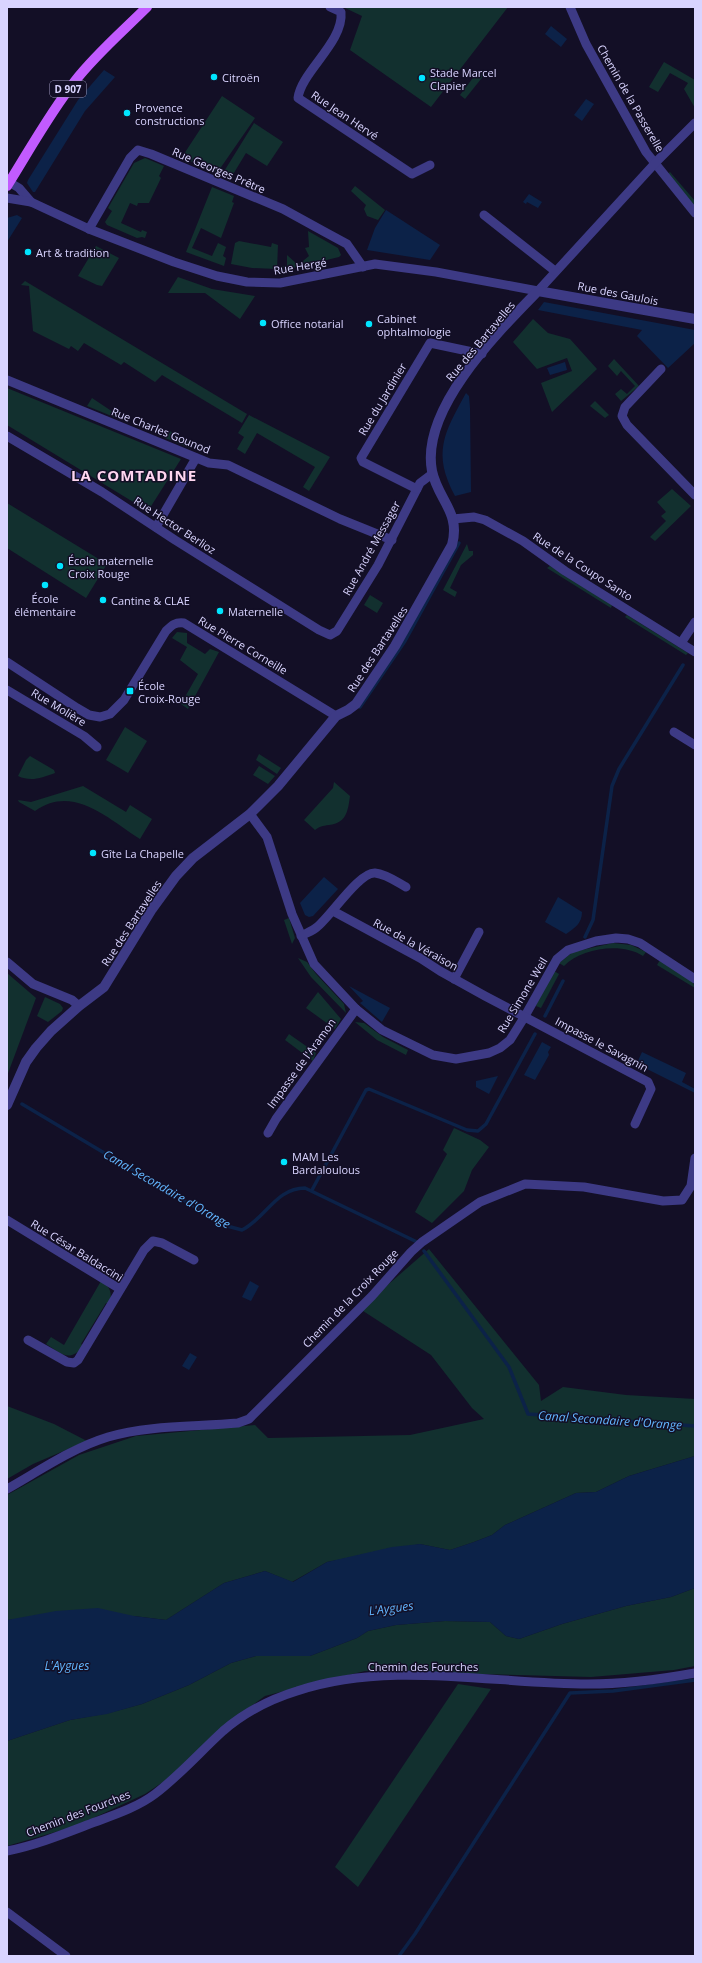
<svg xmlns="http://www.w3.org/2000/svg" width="702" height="1963" viewBox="0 0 702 1963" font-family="'Open Sans',sans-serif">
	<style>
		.green { fill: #12302f }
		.water { fill: #0c2248 }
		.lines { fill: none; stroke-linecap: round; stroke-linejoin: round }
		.stream { stroke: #0c2248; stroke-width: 3.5 }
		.minor { stroke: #3d3a85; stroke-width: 9 }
		.tertiary { stroke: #3d3a85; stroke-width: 10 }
		.primary { stroke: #c25bff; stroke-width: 10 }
		.poi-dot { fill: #00e5ff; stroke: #130f26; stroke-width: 1.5 }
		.labels { text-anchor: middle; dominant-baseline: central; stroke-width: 3; stroke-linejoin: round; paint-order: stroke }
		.shield { fill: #130f26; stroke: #9e99be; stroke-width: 1 }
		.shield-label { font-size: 10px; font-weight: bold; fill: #d9d4ff }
		.poi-label { font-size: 11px; fill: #d9d4ff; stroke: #130f26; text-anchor: start }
		.street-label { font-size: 11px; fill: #d9d4ff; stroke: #130f26 }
		.water-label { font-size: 12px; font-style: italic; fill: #62b6ff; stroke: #130f26 }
		.district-label { font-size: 15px; font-weight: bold; letter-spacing: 1px; fill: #ffd6f0; stroke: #130f26 }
	</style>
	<rect width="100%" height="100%" fill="#130f26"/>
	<!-- green -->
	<g class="green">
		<path d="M343,7H508L431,107L350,50L362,16Z"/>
		<path d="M664,62L695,80V108L684,89L688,83L670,73L658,92L649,87Z"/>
		<path d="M479,70L485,74L465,99L460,95Z"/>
		<path d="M222,96L255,118L217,173L190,161L186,163L182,157Z"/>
		<path d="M254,123L283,142L267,166L246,153L229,181L226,175L223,173Z"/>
		<path d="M145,158L164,166L159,176L161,178L149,203H138L137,206L130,203L121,223L141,232L142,230L147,232L145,238L142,237L137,238L107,225L105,222L112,211L108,208L134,163Z"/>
		<path d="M670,172L695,201V208L666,175Z"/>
		<path d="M355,186L385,210L378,220L367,216L364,209L366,205L351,191Z"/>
		<path d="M212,187L234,196L232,202L234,203L221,238L201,228L192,248L212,256L218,243L226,247L223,256L226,258L224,266L186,252Z"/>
		<path d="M308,231L338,248L341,255L339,257L281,271V266H287V255L298,265L309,256L305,248L309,247Z"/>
		<path d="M239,241L271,247L272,243L278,245L277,269L252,268L231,264L235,243Z"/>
		<path d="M96,246L119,258L102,286L97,285L78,276Z"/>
		<path d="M178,277L212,289L255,296L240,319L205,293H168Z"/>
		<path d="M25,281L247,414L242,423L162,375L155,382L124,362L121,365L84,343L78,351L71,346L69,349L33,331L29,286L21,285Z"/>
		<path d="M533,319L548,333L570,339L597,369L552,412L541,383L572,371L567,358L537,369L513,342Z"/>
		<path d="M614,359L639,386L621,401L615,394L621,389L627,394L635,386L621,371L617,376L608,366Z"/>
		<path d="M7,388L181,459L148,511L7,425Z"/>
		<path d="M92,398L116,414L114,417L87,406Z"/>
		<path d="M595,401L609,415L605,418L590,406Z"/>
		<path d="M249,415L330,457L309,491L303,487L315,467L257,433L245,454L237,449L244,437L238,433Z"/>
		<path d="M170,431L192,445L190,448L165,438Z"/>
		<path d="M672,489L691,506L655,541L650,537L666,521L661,516L666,512L657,502Z"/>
		<path d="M7,503L107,564L86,598L7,548Z"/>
		<path d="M467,544L469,551H473V555L461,565L450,588L457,592L455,597L443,590Z"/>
		<path d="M550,566L612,605L611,608L547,568Z"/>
		<path d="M370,595L383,603L377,613L364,605Z"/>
		<path d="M627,615L688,653L686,655L625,617Z"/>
		<path d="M177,632L187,633V643L205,654L210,649L219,652L188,709L181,704L198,674L180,660L187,647L172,638Z"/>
		<path d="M125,727L147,741L128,773L106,760Z"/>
		<path d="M259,754L281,768L277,774L256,760Z"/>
		<path d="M30,756L54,770L55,773C41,778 31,782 18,776L26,760Z"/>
		<path d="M259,766L275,776L268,784L253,775Z"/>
		<path d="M334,782L350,796C348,810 347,823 329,825C322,826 320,826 315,830L304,820L333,788Z"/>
		<path d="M83,786L126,812L130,805L152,819L140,839C107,818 73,784 35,811L19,802L18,800L31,802Z"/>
		<path d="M289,918L295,938L292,944L284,920Z"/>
		<path d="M613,943L631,945L646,952L643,956C622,942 581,948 564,966L559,963L573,952Z"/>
		<path d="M298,958L307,962L316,974L344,1004L346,1013L311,977Z"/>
		<path d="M660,960L692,979L695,988L657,965Z"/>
		<path d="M554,971L559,974L541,1008L536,1006L537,1003Z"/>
		<path d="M7,973L36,998L7,1076Z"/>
		<path d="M318,992L341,1019L335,1029L306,1008Z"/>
		<path d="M45,997L60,1004L63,1008L62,1011L48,1022L37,1016Z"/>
		<path d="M355,1022L364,1023L383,1037L408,1050L406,1055L377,1040Z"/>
		<path d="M289,1034L316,1053L313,1061L285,1040Z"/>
		<path d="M454,1128L480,1140L489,1147L472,1170L464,1191L432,1223L415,1212L447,1154L443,1150Z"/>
		<path d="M429,1249L539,1385L541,1401L563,1387L626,1395L695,1399V1456L629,1476L596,1492L576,1493L505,1525L492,1535L474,1542L450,1550L420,1544L327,1562L292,1582L265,1571L224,1583L166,1620L134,1616L23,1619L7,1620V1495L79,1455L136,1436L255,1425L268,1438L410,1435L484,1419L472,1408L431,1355L360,1309Z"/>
		<path d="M101,1281C111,1287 112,1293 110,1304L106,1303L81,1344L84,1346C69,1363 62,1354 46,1344L51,1337L64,1345Z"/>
		<path d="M7,1406L54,1424L87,1441L33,1464L7,1479Z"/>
		<path d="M695,1588V1666L674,1670L591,1677L365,1671L319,1682L265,1696L231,1721L169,1778L145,1794L76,1826L7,1846V1741L70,1720L109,1713L142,1704L189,1685L231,1663L256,1656H310L357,1638L368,1631L396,1625L445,1621L490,1622L506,1636L519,1639L562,1624L626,1606L671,1597Z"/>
		<path d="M458,1684L491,1689L358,1887L335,1867Z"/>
	</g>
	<!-- water -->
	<g class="water">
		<path d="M551,26L567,39L561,47L545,34Z"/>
		<path d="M104,70L115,77L85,111L35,192H33L27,183L28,180L78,100Z"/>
		<path d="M586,99L594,104L582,121L574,115Z"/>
		<path d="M529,194L542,202L538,208L527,202L526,204L523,202Z"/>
		<path d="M386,210L440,245L430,260L367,250L375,228Z"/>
		<path d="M17,215L22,218L7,242V218Z"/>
		<path d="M544,302L695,330V343L668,368L637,336L642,330L538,310Z"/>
		<path d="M565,362L567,370L550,375L547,368Z"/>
		<path d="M466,393L469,396L470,408L471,492L455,496C432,453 444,433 466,393Z"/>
		<path d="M324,877L338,889L313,916L309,917L305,915L300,903Z"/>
		<path d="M558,897L582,912C582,923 575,928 566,934L545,922Z"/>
		<path d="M349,986L390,1008L382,1022L360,1003L363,1001Z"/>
		<path d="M542,1042L551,1047L548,1052L549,1055L535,1080L524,1075Z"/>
		<path d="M642,1052L686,1073L682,1082L695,1089V1093L639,1065L637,1063Z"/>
		<path d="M498,1076L489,1094L476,1087V1081Z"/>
		<path d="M250,1281L259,1286L251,1301L242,1297Z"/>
		<path d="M190,1353L197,1357L189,1370L182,1366Z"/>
		<path d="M695,1456V1588L671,1597L626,1606L562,1624L519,1639L506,1636L490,1622L445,1621L396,1625L368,1631L357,1638L310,1656H256L231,1663L189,1685L142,1704L107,1714L70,1720L7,1741V1620L56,1611L98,1608L134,1616L166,1620L224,1583L265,1571L293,1582L327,1562L392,1547L420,1544L450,1550L474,1542L492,1535L505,1525L576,1493L596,1492L629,1476Z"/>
	</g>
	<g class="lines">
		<!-- stream -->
		<g class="stream">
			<path d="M360,707L405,641L459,543"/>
			<path d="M585,937L593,920L612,786L619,769L683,665"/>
			<path d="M545,1016L563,981"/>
			<path d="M22,1104L227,1226L242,1230C266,1218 276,1188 305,1188L417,1242"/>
			<path d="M312,1190L366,1090L369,1089L467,1130L478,1131L486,1124L535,1034"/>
			<path d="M424,1251L509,1367L528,1414L695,1426"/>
			<path d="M399,1956L415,1934L570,1693L613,1691L695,1680"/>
		</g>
		<!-- minor -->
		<g class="minor">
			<path d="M330,7L341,12C344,42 301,72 298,98L412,174L430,165"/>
			<path d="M570,7L586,44L646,152L695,213"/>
			<path d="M9,182L19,188L31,202"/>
			<path d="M7,198L31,202L89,229L174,262L217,276L247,282L280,283L375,264L436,272L538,291L658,160L695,123"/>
			<path d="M484,215L555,271"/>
			<path d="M89,229L130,158L138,150L151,154L283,209L323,231L347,244L363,267"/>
			<path d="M661,369L625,407L622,416L627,425L695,495"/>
			<path d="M7,380L209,463L228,465L340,519L392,540"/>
			<path d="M7,436L102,492L175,540L319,630L330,635L337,631L378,565L417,489L420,483L432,474"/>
			<path d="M417,489L363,462L361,458L430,343L482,354"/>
			<path d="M453,519L474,517L485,520L523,541L565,571L695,652"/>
			<path d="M156,527L196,458"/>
			<path d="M681,643L695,622"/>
			<path d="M7,662L77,708L89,715L100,717L110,714L124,700L166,631C172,625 175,622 184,623L336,716"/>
			<path d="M7,690L84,736L97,747"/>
			<path d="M674,732L695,745"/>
			<path d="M250,814L267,837L292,914L314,964L356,1009L382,1030L433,1055L456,1059L489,1053L500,1048L510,1040L525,1016L557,959L568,950L596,941L616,938L628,939L640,943L695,979"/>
			<path d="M333,911L420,958L440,971L485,996L648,1082L651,1089L635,1124"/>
			<path d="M301,936C306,933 313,931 317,927C331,916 359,872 375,873C386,874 397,882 406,887"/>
			<path d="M7,962L33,984L72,1000L79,1006"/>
			<path d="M454,979L479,932"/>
			<path d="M268,1133L276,1119L356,1009"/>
			<path d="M7,1220L120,1289"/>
			<path d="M28,1340L67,1362L74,1363L78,1360L144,1250L153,1241L162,1243L194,1260"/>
			<path d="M7,1489C39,1471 72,1448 108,1437C149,1425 195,1427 238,1423L249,1419L372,1296L411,1252L422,1242L480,1202L525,1184L584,1187L663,1201L682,1200L691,1186L695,1158"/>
			<path d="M7,1851C37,1845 66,1833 95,1822C114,1815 138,1807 155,1794C180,1775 200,1752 223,1731C244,1713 271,1699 297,1691C390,1660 493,1684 588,1684C622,1684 662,1679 695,1673"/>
			<path d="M7,1912L66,1956"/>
		</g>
		<!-- tertiary -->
		<path class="tertiary" d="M7,1105L26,1062L36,1048L51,1031L79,1006L104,987L152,909L176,876L193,858L250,814L278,786L336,716L348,710L356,704L395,646L452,545C461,512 438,500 432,471C420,409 498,332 538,291L695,319"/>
		<!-- primary -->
		<path class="primary" d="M7,186C29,151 49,114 75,81C96,54 123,31 147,7"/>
	</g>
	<!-- markers -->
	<g class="poi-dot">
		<circle cx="214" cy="77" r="4"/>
		<circle cx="422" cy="78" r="4"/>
		<circle cx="127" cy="113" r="4"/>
		<circle cx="28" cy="252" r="4"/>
		<circle cx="263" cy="323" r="4"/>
		<circle cx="369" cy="324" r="4"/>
		<circle cx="60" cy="566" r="4"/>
		<circle cx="45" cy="585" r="4"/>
		<circle cx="103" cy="600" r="4"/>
		<circle cx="220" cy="611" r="4"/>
		<rect x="126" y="687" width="8" height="8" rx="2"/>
		<circle cx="93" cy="853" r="4"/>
		<circle cx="284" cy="1162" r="4"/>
	</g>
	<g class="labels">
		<!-- shield labels -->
		<rect class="shield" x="50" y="81" width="36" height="16" rx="3"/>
		<g class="shield-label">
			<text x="68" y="89">D 907</text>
		</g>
		<!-- poi labels -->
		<g class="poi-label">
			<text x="430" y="72">Stade Marcel<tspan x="430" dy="13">Clapier</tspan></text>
			<text x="222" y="77">Citroën</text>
			<text x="135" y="107">Provence<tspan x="135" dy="13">constructions</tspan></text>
			<text x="36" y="252">Art &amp; tradition</text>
			<text x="377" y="318">Cabinet<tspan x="377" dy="13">ophtalmologie</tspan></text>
			<text x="271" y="323">Office notarial</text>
			<text x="68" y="560">École maternelle<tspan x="68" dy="13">Croix Rouge</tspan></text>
			<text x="45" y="598" text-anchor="middle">École<tspan x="45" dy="13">élémentaire</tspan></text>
			<text x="111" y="600">Cantine &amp; CLAE</text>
			<text x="228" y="611">Maternelle</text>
			<text x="138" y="685">École<tspan x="138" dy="13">Croix-Rouge</tspan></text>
			<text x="101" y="853">Gîte La Chapelle</text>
			<text x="292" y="1156">MAM Les<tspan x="292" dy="13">Bardaloulous</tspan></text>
		</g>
		<!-- street labels -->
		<g class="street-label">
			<text transform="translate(631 98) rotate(60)">Chemin de la Passerelle</text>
			<text transform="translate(345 115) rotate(34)">Rue Jean Hervé</text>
			<text transform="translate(219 170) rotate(23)">Rue Georges Prêtre</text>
			<text transform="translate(300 266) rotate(-9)">Rue Hergé</text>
			<text transform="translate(618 293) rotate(11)">Rue des Gaulois</text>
			<text transform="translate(480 341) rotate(-50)">Rue des Bartavelles</text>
			<text transform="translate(382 399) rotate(-59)">Rue du Jardinier</text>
			<text transform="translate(161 430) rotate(22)">Rue Charles Gounod</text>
			<text transform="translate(175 525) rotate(33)">Rue Hector Berlioz</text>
			<text transform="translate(371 548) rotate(-61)">Rue André Messager</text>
			<text transform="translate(583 566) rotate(33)">Rue de la Coupo Santo</text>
			<text transform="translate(243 645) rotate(31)">Rue Pierre Corneille</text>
			<text transform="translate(377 649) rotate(-57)">Rue des Bartavelles</text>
			<text transform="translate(59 707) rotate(31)">Rue Molière</text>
			<text transform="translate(131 923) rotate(-57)">Rue des Bartavelles</text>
			<text transform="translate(416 944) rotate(29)">Rue de la Véraison</text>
			<text transform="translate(522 995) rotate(-59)">Rue Simone Weil</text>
			<text transform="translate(602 1044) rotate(28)">Impasse le Savagnin</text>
			<text transform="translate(301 1063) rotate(-54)">Impasse de l'Aramon</text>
			<text transform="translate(77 1250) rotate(32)">Rue César Baldaccini</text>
			<text transform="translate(350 1298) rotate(-46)">Chemin de la Croix Rouge</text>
			<text x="423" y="1666">Chemin des Fourches</text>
			<text transform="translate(78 1813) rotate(-21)">Chemin des Fourches</text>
		</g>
		<!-- water labels -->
		<g class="water-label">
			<text transform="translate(167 1189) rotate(30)">Canal Secondaire d'Orange</text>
			<text transform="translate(610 1420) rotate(4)">Canal Secondaire d'Orange</text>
			<text transform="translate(391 1608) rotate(-7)">L'Aygues</text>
			<text x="67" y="1665">L'Aygues</text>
		</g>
		<!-- district labels -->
		<g class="district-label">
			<text x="134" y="475">LA COMTADINE</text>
		</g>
	</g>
	<!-- border -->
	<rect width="702" height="1963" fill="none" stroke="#d9d4ff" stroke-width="16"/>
</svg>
